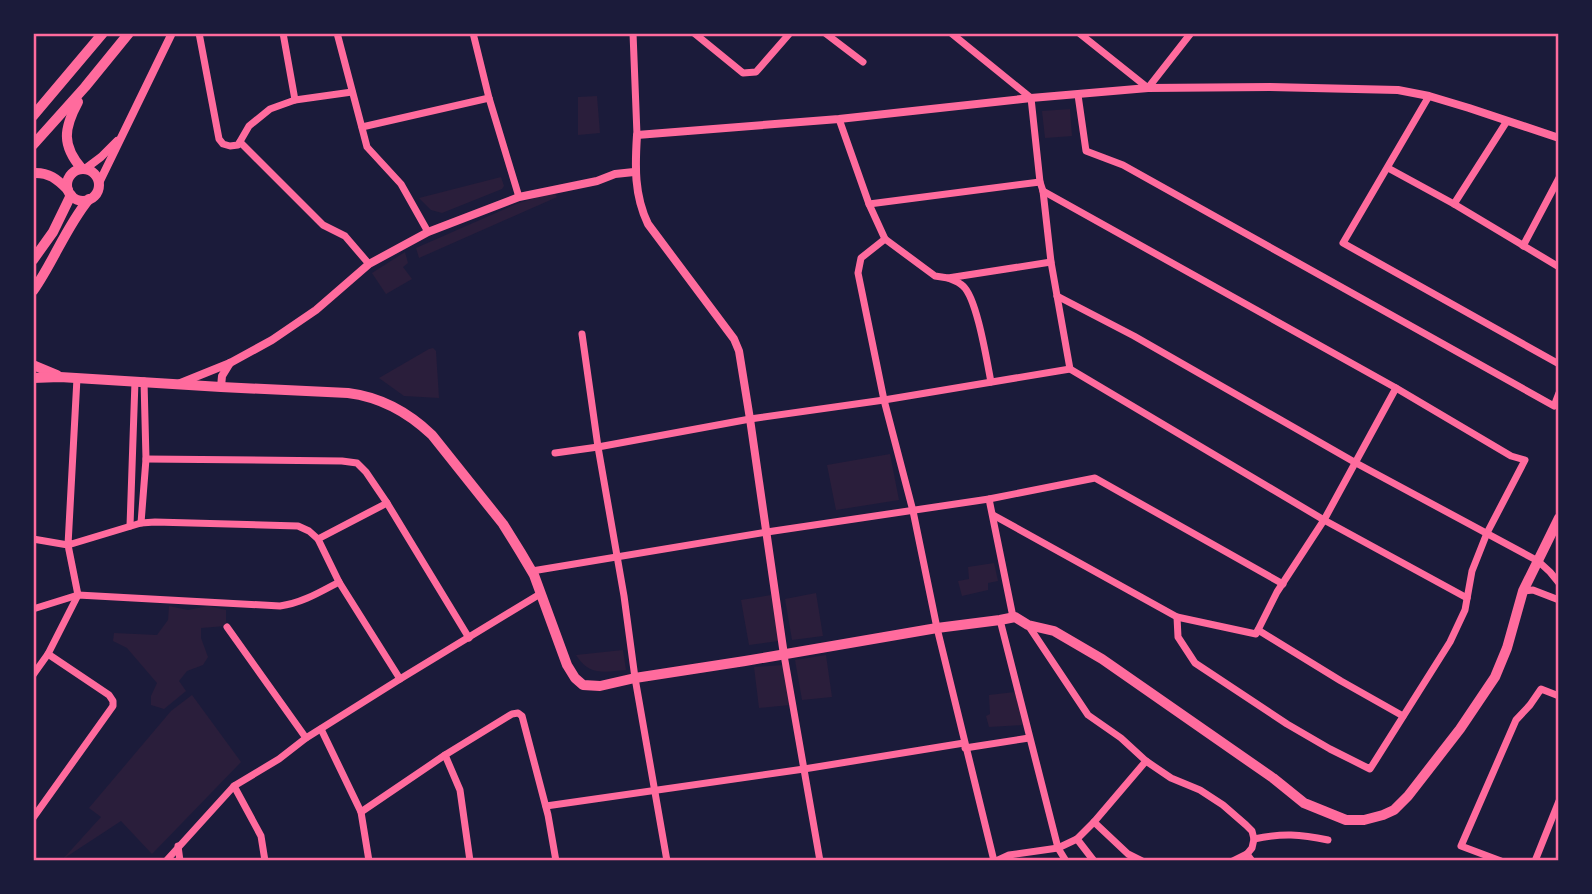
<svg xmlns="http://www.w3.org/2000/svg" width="1592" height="894" viewBox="0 0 1592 894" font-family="Ubuntu,sans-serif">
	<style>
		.green { fill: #2a1e3b }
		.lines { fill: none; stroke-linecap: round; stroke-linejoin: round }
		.minor { stroke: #ff6b9d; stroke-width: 7 }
		.tertiary { stroke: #ff6b9d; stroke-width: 8 }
		.secondary { stroke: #ff6b9d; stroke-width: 10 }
		.trunk { stroke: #ff6b9d; stroke-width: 10 }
		.neatline { fill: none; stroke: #ff6b9d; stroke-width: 2.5 }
	</style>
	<rect width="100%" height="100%" fill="#1b1b3a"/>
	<!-- green -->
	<g class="green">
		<path d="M597,96L600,133L578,135V97Z"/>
		<path d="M1070,109L1072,136L1045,138L1042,111Z"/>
		<path d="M501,177L504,186L502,189L442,213L431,210L419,198Z"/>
		<path d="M547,194H555L557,197L419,258L416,248L516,204Z"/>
		<path d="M405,252L408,263L403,267L412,279L386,294L372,273Z"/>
		<path d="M433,348L436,351L439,398L404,396L379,378L429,349Z"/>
		<path d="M890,454L899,500L836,510L827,465Z"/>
		<path d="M994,563L998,581L988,583V590L962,596L958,581L969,579L968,567Z"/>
		<path d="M816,593L823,636L792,640L785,599Z"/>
		<path d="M771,595L779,641L749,645L741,600Z"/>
		<path d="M169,606L188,610L208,606L226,610V626L201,628V638L208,657L203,665L187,671L179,681L186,691L164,709L151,705V696L157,683L127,648L113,641L114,633L157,635L168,620Z"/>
		<path d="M623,650L626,670C604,672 589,676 576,655Z"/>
		<path d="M826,655L832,697L802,700L795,660Z"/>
		<path d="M783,665L790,705L759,708L754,667Z"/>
		<path d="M1015,692L1023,725L989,727L986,716L990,714L989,695Z"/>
		<path d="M192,695L241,762L152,854L121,821L63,859L101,817L89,808L171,711Z"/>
	</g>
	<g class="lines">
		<!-- minor -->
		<g class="minor">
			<path d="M199,33L219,139L223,144L230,146L238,145L249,126L270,109L295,100"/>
			<path d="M283,33L295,100L352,92"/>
			<path d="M337,33L367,147L401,184L428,232"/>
			<path d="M473,33L489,98L519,197"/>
			<path d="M633,33L637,135"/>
			<path d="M694,33L743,73L756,72L790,33"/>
			<path d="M825,33L863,62"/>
			<path d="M951,33L1031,98L1040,182L1043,191L1051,262L1070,369"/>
			<path d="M1079,33L1148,88L1191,33"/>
			<path d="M1078,95L1086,151L1123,165L1554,406L1559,393"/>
			<path d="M1429,96L1343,243L1559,364"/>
			<path d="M839,119L869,204L885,239L861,258L858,273L884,400L913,511L937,628L994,861"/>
			<path d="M362,127L489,98"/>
			<path d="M240,142L323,225L345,236L369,264"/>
			<path d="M1388,168L1454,204L1559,267"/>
			<path d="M1043,191L1396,388L1511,456L1525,460L1487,533L1472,571L1465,610L1450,642L1370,769L1330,749L1287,724L1195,663L1178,637L1177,617"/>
			<path d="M869,204L1040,182"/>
			<path d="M1454,204L1507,121"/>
			<path d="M885,239L935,276L948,278L1051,262"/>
			<path d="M1523,246L1559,178"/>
			<path d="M948,278C953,280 959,282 963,286C977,298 987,362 991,382"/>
			<path d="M1057,296L1134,336L1356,463L1538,561L1550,572L1559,583"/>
			<path d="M582,334L598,447L624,596L635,678L667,861"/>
			<path d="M77,378L68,545L141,523L155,522L298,526L309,531L318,539L339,582L400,679"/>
			<path d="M555,453L598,447L750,419L884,400L1070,369L1324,520L1467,598"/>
			<path d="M146,459L342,461L357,463L366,472L387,503L469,638"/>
			<path d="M989,499L1013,617"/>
			<path d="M993,515L1177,617L1256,634L1277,592L1324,520L1396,388"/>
			<path d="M141,523L146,459L144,381"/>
			<path d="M130,526L135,381"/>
			<path d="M33,539L68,545L78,595L33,609"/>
			<path d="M318,539L387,503"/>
			<path d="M532,571L767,532L989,499L1095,478L1283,584"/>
			<path d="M1523,591L1533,590L1559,600"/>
			<path d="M1000,620L1058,848L1066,861"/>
			<path d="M1028,625L1088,715L1121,738L1146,761L1171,778L1200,790L1223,805L1246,825L1252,831L1254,839L1252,848L1247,854L1252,861"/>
			<path d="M227,627L306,738"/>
			<path d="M1258,630L1341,681L1403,716"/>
			<path d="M784,655L820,861"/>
			<path d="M33,675L48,654L78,595L280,606C302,603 320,592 339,582"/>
			<path d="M321,729L361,812L369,861"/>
			<path d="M965,748L1029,738"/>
			<path d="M445,755L460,790L470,861"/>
			<path d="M234,786L261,836L265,861"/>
			<path d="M546,806L804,769L964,743"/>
			<path d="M361,812L445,755L512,714L518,713L522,716L548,815L556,861"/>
			<path d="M33,818L113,706V701L109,695L48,654"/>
			<path d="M1094,822L1128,854L1142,861"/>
			<path d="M1077,839L1094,861"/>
			<path d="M1254,839C1282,833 1300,834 1328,840"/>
			<path d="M178,846L180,861"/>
			<path d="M166,861L234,786L279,759L306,738L400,679L540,594"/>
			<path d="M996,861L1009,855L1058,848L1077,839L1094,822L1146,761"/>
			<path d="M1233,861L1247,854"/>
			<path d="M1501,861L1461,846L1516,720L1530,705L1541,689L1559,696"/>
			<path d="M1535,861L1559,801"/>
		</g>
		<!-- tertiary -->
		<g class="tertiary">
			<path d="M85,169L101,157L117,141"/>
			<path d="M99,183L172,33"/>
			<path d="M178,384L230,363L272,340L316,310L369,264L428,232L519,197L597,181L615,174L634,172"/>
			<path d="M221,387L222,376L230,363"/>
			<path d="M784,655L750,419L739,351L734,339L648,224C634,195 635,166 637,135L839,119L1031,98L1148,88L1270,87L1398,90L1429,96L1469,108L1559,138"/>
		</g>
		<!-- secondary -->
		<g class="secondary">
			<circle cx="83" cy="185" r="16"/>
			<path d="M33,260L53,232L71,195"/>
			<path d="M33,291C54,261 66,227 89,199"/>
			<path d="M33,365L57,375"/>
			<path d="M33,378L60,377L221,387L348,393C380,397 409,413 432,435L503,524L521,553L534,575L567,665L575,678L583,685L600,686L635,678L745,661L937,628L1000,620L1015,617L1028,625L1054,631L1102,659L1273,778L1304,803L1346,820H1364L1383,815L1394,810L1408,796L1460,729L1495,677L1507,648L1523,591L1559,518"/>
		</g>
		<!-- trunk -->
		<g class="trunk">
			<path d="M78,102C64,128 61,145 82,169"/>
			<path d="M33,116L103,33"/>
			<path d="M33,145L85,87L129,33"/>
			<path d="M33,173C49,172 57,179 68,190"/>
		</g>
	</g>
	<!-- border -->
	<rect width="1592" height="894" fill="none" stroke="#1b1b3a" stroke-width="70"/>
	<rect x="35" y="35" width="1522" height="824" class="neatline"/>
</svg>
